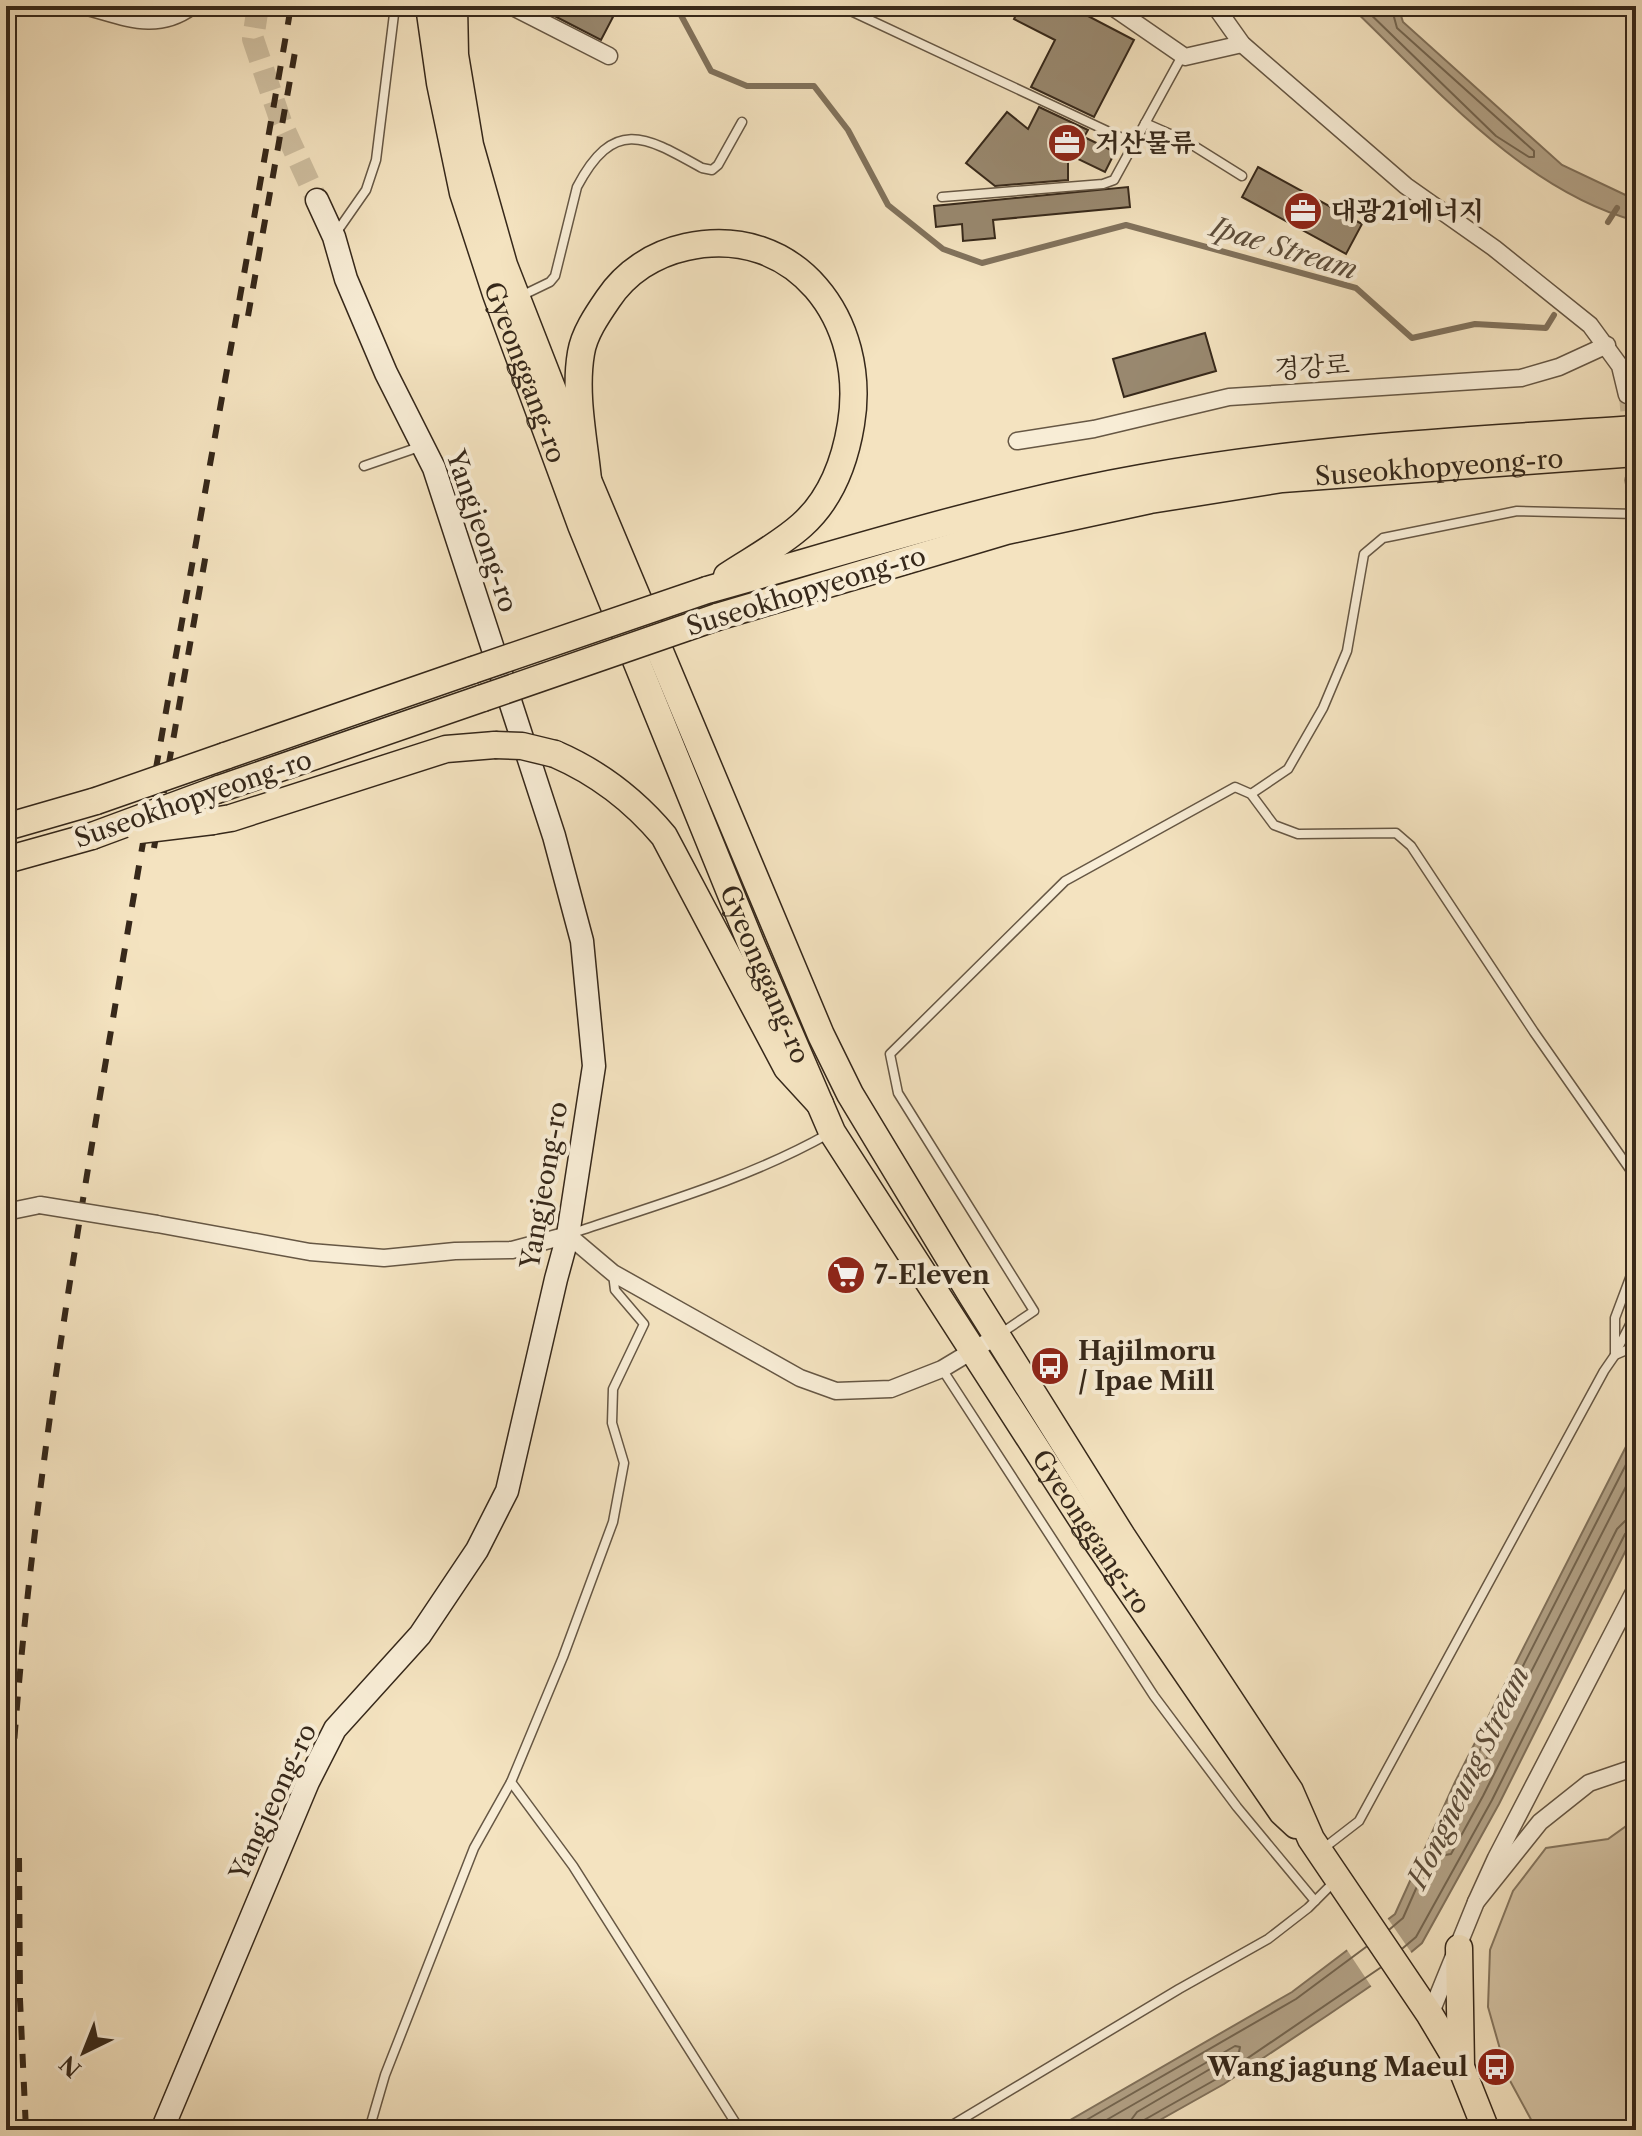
<svg xmlns="http://www.w3.org/2000/svg" width="1642" height="2136" viewBox="0 0 1642 2136" font-family="'Libre Caslon Text','Noto Serif KR',serif">
	<style>
		.green { fill: #d4c3a4; stroke: #85765f; stroke-width: 2 }
		.water { fill: #b3a388; stroke: #81725c; stroke-width: 2 }
		.pier { fill: #f4e3c0 }
		.lines { fill: none; stroke-linecap: round; stroke-linejoin: round }
		.shore { stroke: #746651; stroke-width: 2 }
		.stream { stroke: #81725c; stroke-width: 6 }
		.building { fill: #998970; stroke: #36281a; stroke-width: 2 }
		.minor-tunnel { stroke: #cebe9f; stroke-width: 16; stroke-dasharray: 16 8; stroke-linecap: butt }
		.secondary-tunnel { stroke: #cebe9f; stroke-width: 22; stroke-dasharray: 22 11; stroke-linecap: butt }
		.service-casing { stroke: #665744; stroke-width: 11 }
		.minor-casing { stroke: #665744; stroke-width: 19 }
		.secondary-casing { stroke: #36281a; stroke-width: 25 }
		.primary-casing { stroke: #36281a; stroke-width: 29 }
		.trunk-casing { stroke: #36281a; stroke-width: 29 }
		.service { stroke: #f8edd6; stroke-width: 8 }
		.minor { stroke: #f8edd6; stroke-width: 16 }
		.secondary { stroke: #f8edd6; stroke-width: 22 }
		.primary { stroke: #f4e3c0; stroke-width: 26 }
		.trunk { stroke: #f4e3c0; stroke-width: 26 }
		.rail { stroke: #36281a; stroke-width: 6; stroke-dasharray: 14 14; stroke-linecap: butt }
		.minor-bridge-casing { stroke: #665744; stroke-width: 19; stroke-linecap: butt }
		.trunk-bridge-casing { stroke: #36281a; stroke-width: 29; stroke-linecap: butt }
		.minor-bridge { stroke: #f8edd6; stroke-width: 16 }
		.trunk-bridge { stroke: #f4e3c0; stroke-width: 26 }
		.labels { text-anchor: middle; dominant-baseline: central; stroke-width: 8; stroke-linejoin: round; paint-order: stroke }
		.poi-label { font-size: 26px; font-weight: bold; fill: #36281a; stroke: #f8edd6; text-anchor: start }
		.street-label { font-size: 26px; fill: #36281a; stroke: #f8edd6 }
		.water-label { font-size: 28px; font-style: italic; fill: #5c4d3b; stroke: #f8edd6 }
	</style>
	<rect width="100%" height="100%" fill="#f4e3c0"/>
	<filter id="stains"><feTurbulence type="fractalNoise" baseFrequency=".0025" numOctaves="4"/><feColorMatrix values="0 0 0 0 .2 0 0 0 0 .09 0 0 0 0 .02 0 0 0 .5 -.17"/></filter>
	<radialGradient id="worn" r=".72"><stop offset=".6" stop-color="#630" stop-opacity="0"/><stop offset="1" stop-color="#630" stop-opacity=".3"/></radialGradient>
	<!-- green -->
	<path class="green" d="M1636,1819V2130H1539L1534,2125L1508,2077L1488,2007L1490,1950L1513,1891L1546,1848L1608,1839Z"/>
	<!-- water -->
	<g class="water">
		<path d="M1350,6H1398L1403,22L1562,165L1636,200V221C1523,191 1432,84 1350,6Z"/>
		<path d="M1636,1427V1530L1499,1804L1422,1943L1372,1985L1328,2015L1224,2084L1142,2130H1053L1292,1992L1395,1914L1455,1782Z"/>
	</g>
	<!-- pier -->
	<path class="pier" d="M1386,1916L1413,1955L1373,1989L1345,1947Z"/>
	<g class="lines">
		<!-- shore -->
		<g class="shore">
			<path d="M1362,6L1496,136L1529,157H1534V151L1397,28L1391,6"/>
			<path d="M1636,1467L1471,1789L1444,1851L1445,1855L1451,1854L1483,1796L1617,1529L1625,1521L1636,1519"/>
			<path d="M1390,1929L1403,1918L1462,1785L1636,1445"/>
			<path d="M1403,1948L1416,1937L1492,1800L1625,1534L1636,1529"/>
			<path d="M1069,2130L1296,1999L1366,1947"/>
			<path d="M1089,2130L1235,2046L1240,2047L1239,2052L1137,2112L1131,2120L1129,2130"/>
			<path d="M1140,2130L1144,2120L1220,2077L1380,1968"/>
		</g>
		<!-- stream -->
		<g class="stream">
			<path d="M676,6L711,71L747,86H814L848,130L888,205L943,249L982,263L1126,225L1356,288L1412,338L1475,324L1546,328L1554,315"/>
			<path d="M1608,222L1617,208"/>
		</g>
	</g>
	<!-- building -->
	<g class="building">
		<path d="M535,6H592L613,17L601,40Z"/>
		<path d="M1020,6H1069L1134,40L1094,117L1031,87L1055,40L1014,19Z"/>
		<path d="M1039,107L1088,130L1084,137L1115,152L1105,172L1068,154V180L995,186L966,163L1007,112L1028,129Z"/>
		<path d="M1258,167L1362,224L1346,254L1242,197Z"/>
		<path d="M1128,187L1130,207L993,220L995,238L963,241L962,224L936,227L934,206Z"/>
		<path d="M1205,333L1216,371L1124,397L1113,359Z"/>
	</g>
	<g class="lines">
		<!-- minor-tunnel -->
		<path class="minor-tunnel" d="M1627,395L1634,480"/>
		<!-- secondary-tunnel -->
		<path class="secondary-tunnel" d="M258,6L253,39L281,122L317,200"/>
		<!-- service casing -->
		<g class="service-casing">
			<g id="service">
				<path d="M840,6L1135,144"/>
				<path d="M1145,123L1186,141L1242,176"/>
				<path d="M942,197L1103,184L1114,180L1182,56"/>
				<path d="M336,233L366,190L376,160L395,6"/>
				<path d="M521,296L550,282L555,276L577,187C614,117 645,136 702,168L712,170L718,165L742,122"/>
				<path d="M364,466L422,446"/>
				<path d="M1251,794L1288,769L1323,708L1347,651L1364,554L1383,538L1517,511L1636,514"/>
				<path d="M573,1233C659,1204 748,1179 828,1134"/>
				<path d="M613,1274L615,1290L644,1324L613,1389L612,1423L624,1463L613,1522L563,1657L511,1782L573,1866L740,2130"/>
				<path d="M1000,1334L1034,1311L898,1093L890,1054L1065,881L1235,787L1251,794L1274,825L1298,834L1396,833L1411,846L1534,1032L1636,1178"/>
				<path d="M1617,1350L1636,1313"/>
				<path d="M1615,1355V1318L1636,1262"/>
				<path d="M942,1369L1154,1696L1237,1807L1315,1901"/>
				<path d="M1324,1848L1359,1821L1604,1371L1615,1355L1636,1346"/>
				<path d="M369,2130L385,2075L474,1848L511,1782"/>
				<path d="M944,2130L1179,1989L1268,1939L1308,1908L1335,1881"/>
			</g>
		</g>
		<!-- minor casing -->
		<g class="minor-casing">
			<g id="minor">
				<path d="M84,6C124,16 155,33 192,6"/>
				<path d="M511,6L609,56"/>
				<path d="M1111,6L1185,57L1242,44"/>
				<path d="M1215,6L1242,44L1406,186L1494,248L1590,325L1620,366L1627,395"/>
				<path d="M1017,441L1094,429L1229,397L1521,378L1559,367L1607,345"/>
				<path d="M1634,480L1636,497"/>
				<path d="M6,1212L40,1205"/>
				<path d="M157,1224L310,1252L384,1258L455,1251L512,1250L568,1235L613,1273L800,1378L836,1391L891,1389L942,1369L997,1336"/>
				<path d="M1476,1902L1496,1858L1636,1588"/>
				<path d="M1430,2015L1476,1902L1540,1822L1589,1783L1636,1767"/>
			</g>
		</g>
		<!-- secondary casing -->
		<g class="secondary-casing">
			<path id="secondary" d="M162,2130L308,1782L335,1729L420,1635L477,1550L507,1491L556,1279L568,1235L594,1066L582,941L554,836L434,468L386,373L346,279L334,237L317,200"/>
		</g>
		<!-- primary casing -->
		<g class="primary-casing">
			<g id="primary">
				<path id="s1" d="M429,6L440,83L463,193L496,294L581,525L752,946L832,1132L1088,1529L1282,1812L1296,1825"/>
				<path d="M454,6L455,55L470,145L504,265L588,480L821,1035L850,1094L972,1296L1122,1536L1290,1791L1311,1839L1430,2015L1461,2067L1486,2130"/>
				<path d="M1459,1948L1461,2067"/>
			</g>
		</g>
		<!-- trunk casing -->
		<g class="trunk-casing">
			<g id="trunk">
				<path d="M588,480C584,439 574,394 581,353C584,334 597,315 608,299C626,272 654,254 686,247C796,223 868,321 851,424C845,461 831,499 802,525C780,545 751,560 727,576"/>
				<path d="M707,590C851,550 994,504 1141,478C1304,448 1471,440 1636,429"/>
				<path id="s2" d="M717,617L1006,531L1150,500L1282,479L1636,453"/>
				<path d="M555,754C599,773 633,799 664,836L787,1068L820,1104"/>
				<path d="M225,756L473,670"/>
				<path d="M219,789L483,698"/>
				<path d="M213,821L231,818L446,749L495,745"/>
				<path d="M6,827L96,801"/>
				<path d="M6,860L92,836"/>
			</g>
		</g>
		<!-- service -->
		<use href="#service" class="service"/>
		<!-- minor -->
		<use href="#minor" class="minor"/>
		<!-- secondary -->
		<use href="#secondary" class="secondary"/>
		<!-- primary -->
		<use href="#primary" class="primary"/>
		<!-- trunk -->
		<use href="#trunk" class="trunk"/>
		<!-- rail -->
		<g class="rail">
			<path d="M248,316L295,52"/>
			<path d="M154,848L207,548"/>
			<path d="M19,1858L20,2000L26,2130"/>
			<path d="M14,2130C10,2040 3,1950 7,1860C20,1566 70,1274 119,983C174,657 235,332 291,6"/>
		</g>
		<!-- minor-bridge casing -->
		<g class="minor-bridge-casing">
			<path id="minor-bridge" d="M40,1205L157,1224"/>
		</g>
		<!-- trunk-bridge casing -->
		<g class="trunk-bridge-casing">
			<g id="trunk-bridge">
				<path d="M473,670L707,590"/>
				<path d="M483,698L717,617"/>
				<path d="M495,745L522,746L555,754"/>
				<path d="M96,801L225,756"/>
				<path d="M139,830L213,821"/>
				<path d="M92,836L219,789"/>
			</g>
		</g>
		<!-- minor-bridge -->
		<use href="#minor-bridge" class="minor-bridge"/>
		<!-- trunk-bridge -->
		<use href="#trunk-bridge" class="trunk-bridge"/>
	</g>
	<!-- icons -->
	<defs>
		<g id="office-disc" transform="scale(2)"><circle r="9.5" fill="#8f2418" stroke="#f8edd6"/><path d="M-6-3h4V-5.5h4V-3h4V5H-6ZM-1-4.5V-3h2v-1.5ZM-6 0V1H6V0Z" fill="#fff"/></g>
		<g id="supermarket-disc" transform="scale(2)"><circle r="9.5" fill="#8f2418" stroke="#f8edd6"/><path d="M-6-5.5h2.5l.6 2H6L4.5 2H-2.5L-4.4-4H-6ZM-1.5 3.2a1.3 1.3 0 1 0 .1 0ZM3 3.2a1.3 1.3 0 1 0 .1 0Z" fill="#fff"/></g>
		<g id="bus-disc" transform="scale(2)"><circle r="9.5" fill="#8f2418" stroke="#f8edd6"/><path d="M-5-6H5V4H4V6H2V4H-2V6H-4V4H-5ZM-3.5-4V0h7V-4ZM-3.5 1.2v1.5H-2V1.2ZM2 1.2v1.5H3.5V1.2Z" fill="#fff"/></g>
	</defs>
	<g fill-rule="evenodd">
		<use href="#office-disc" x="1067" y="143"/>
		<use href="#office-disc" x="1303" y="211"/>
		<use href="#supermarket-disc" x="846" y="1275"/>
		<use href="#bus-disc" x="1050" y="1366"/>
		<use href="#bus-disc" x="1496" y="2067"/>
	</g>
	<g class="labels">
		<!-- poi labels -->
		<g class="poi-label">
			<text x="1095" y="143">거산물류</text>
			<text x="1331" y="211">대광21에너지</text>
			<text x="874" y="1275">7-Eleven</text>
			<text x="1078" y="1351">Hajilmoru<tspan x="1078" dy="30">/ Ipae Mill</tspan></text>
			<text x="1468" y="2067" text-anchor="end">Wangjagung Maeul</text>
		</g>
		<!-- street labels -->
		<g class="street-label">
			<text transform="translate(1312 367) rotate(-4)">경강로</text>
			<text stroke="none"><textPath href="#s1" startOffset="380">Gyeonggang-ro</textPath></text>
			<text stroke="none"><textPath href="#s2" startOffset="740">Suseokhopyeong-ro</textPath></text>
			<text transform="translate(482 531) rotate(71)">Yangjeong-ro</text>
			<text transform="translate(806 591) rotate(-17)">Suseokhopyeong-ro</text>
			<text transform="translate(193 799) rotate(-19)">Suseokhopyeong-ro</text>
			<text stroke="none"><textPath href="#s1" startOffset="1028">Gyeonggang-ro</textPath></text>
			<text transform="translate(544 1185) rotate(-80)">Yangjeong-ro</text>
			<text stroke="none"><textPath href="#s1" startOffset="1676">Gyeonggang-ro</textPath></text>
			<text transform="translate(273 1802) rotate(-65)">Yangjeong-ro</text>
		</g>
		<!-- water labels -->
		<g class="water-label">
			<text transform="translate(1284 248) rotate(17)">Ipae Stream</text>
			<text transform="translate(1468 1777) rotate(-64)">Hongneung Stream</text>
		</g>
	</g>
	<!-- margin -->
	<rect width="1642" height="2136" fill="none" stroke="#f4e3c0" stroke-width="32"/>
	<rect x="8" y="8" width="1626" height="2120" fill="none" stroke="#36281a" stroke-width="4"/>
	<rect x="16" y="16" width="1610" height="2104" fill="none" stroke="#36281a" stroke-width="2"/>
	<!-- north arrow -->
	<g transform="translate(84 2052) rotate(223)" stroke="#f8edd6" stroke-width="6" paint-order="stroke">
	<path d="M0-6L14 30L0 20L-14 30Z" fill="#36281a"/>
	<text y="-12" font-size="22" font-weight="bold" text-anchor="middle" fill="#36281a">N</text>
	</g>
	<rect width="100%" height="100%" filter="url(#stains)"/>
	<rect width="100%" height="100%" fill="url(#worn)"/>
</svg>
